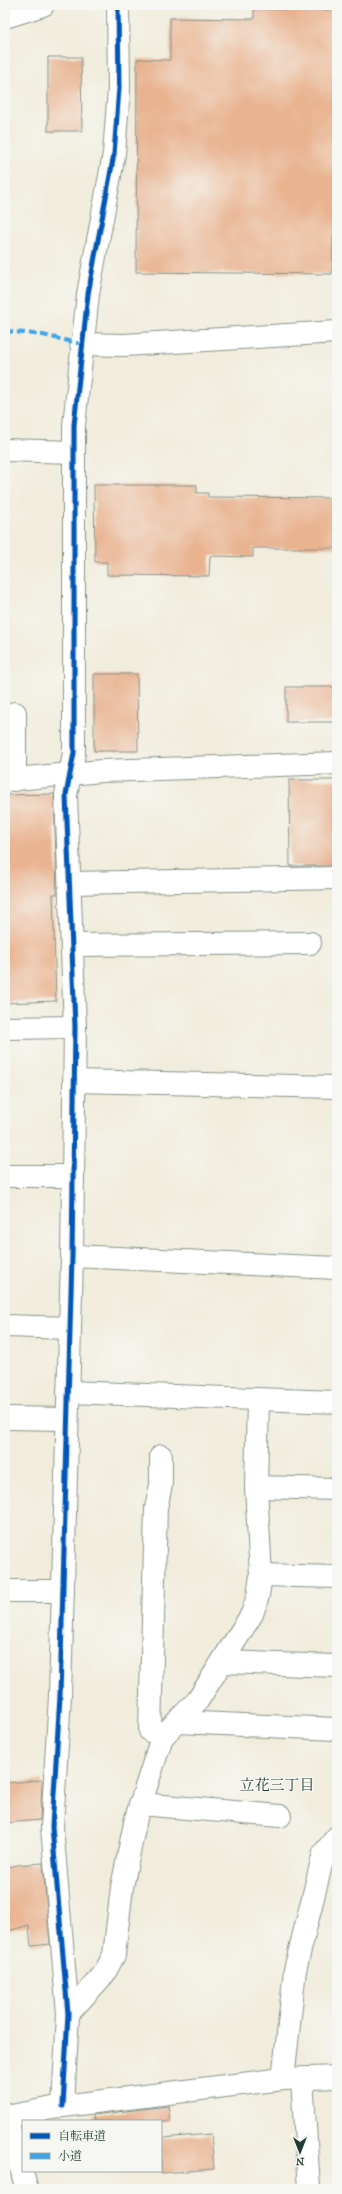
<svg xmlns="http://www.w3.org/2000/svg" width="342" height="2194" viewBox="0 0 342 2194" font-family="'IM FELL French Canon','Noto Serif JP',serif">
	<style>
		.building { fill: #e9b390 }
		.lines { fill: none; stroke-linecap: round; stroke-linejoin: round }
		.minor-casing { stroke: #889488; stroke-width: 24 }
		.tertiary-casing { stroke: #889488; stroke-width: 24 }
		.minor { stroke: #fff; stroke-width: 22 }
		.tertiary { stroke: #fff; stroke-width: 22 }
		.quiet { stroke: #3da4eb; stroke-width: 4; stroke-dasharray: 8 4; stroke-linecap: butt }
		.cycleway-casing { stroke: #f6f6f2; stroke-width: 8 }
		.cycleway { stroke: #0057b8; stroke-width: 5 }
		.labels { text-anchor: middle; dominant-baseline: central; stroke-width: 3; stroke-linejoin: round; paint-order: stroke }
		.neighbourhood-label { font-size: 15px; fill: #1f3d34; stroke: #f6f6f2 }
	</style>
	<rect width="100%" height="100%" fill="#f6f6f2"/>
	<filter id="ink" filterUnits="userSpaceOnUse"><feTurbulence type="fractalNoise" baseFrequency=".025" numOctaves="2"/><feDisplacementMap in="SourceGraphic" scale="8" xChannelSelector="R" yChannelSelector="G"/><feConvolveMatrix kernelMatrix="1 2 1 2 8 2 1 2 1" color-interpolation-filters="sRGB"/></filter>
	<filter id="wash" filterUnits="userSpaceOnUse"><feTurbulence type="fractalNoise" baseFrequency=".012" numOctaves="4" result="noise"/><feDisplacementMap in="SourceGraphic" scale="16" xChannelSelector="R" yChannelSelector="G"/><feGaussianBlur stdDeviation="0.9" result="paint"/><feColorMatrix in="noise" values="0 0 0 0 0 0 0 0 0 0 0 0 0 0 0 0 0 1.4 0 .05"/><feComposite in="paint" operator="in"/></filter>
	<g filter="url(#wash)">
		<rect width="100%" height="100%" fill="#f1ecdb"/>
		<g id="blocks">
			<!-- building -->
			<g class="building">
				<path d="M254,9L337,10V235H333L332,274L136,272L137,59L170,60V18L254,19Z"/>
				<path d="M48,57H81L82,131H48Z"/>
				<path d="M94,485H197V493H208V497L337,498V548H253V557L210,556L209,576L107,575V562H95Z"/>
				<path d="M94,674H137L138,751H94Z"/>
				<rect x="286" y="687" width="51" height="35"/>
				<path d="M289,780H337V866H290Z"/>
				<path d="M54,794L57,894H53L56,1001L5,1003V795Z"/>
				<path d="M42,1780L40,1820L5,1823V1783Z"/>
				<path d="M43,1863L50,1944L31,1946L29,1925L5,1932V1868L17,1865Z"/>
				<path d="M168,2106L170,2121H94L93,2115Z"/>
				<path d="M211,2134L214,2169L161,2173V2138Z"/>
			</g>
		</g>
	</g>
	<g filter="url(#ink)">
		<use href="#blocks" fill-opacity="0" stroke="#889488" stroke-width="1"/>
		<g class="lines">
			<!-- minor casing -->
			<g class="minor-casing">
				<g id="minor">
					<path d="M81,344L124,345L337,332"/>
					<path d="M5,450L74,452"/>
					<path d="M15,713V780"/>
					<path d="M5,780L102,771L337,763"/>
					<path d="M70,883L337,878"/>
					<path d="M72,945L310,943"/>
					<path d="M5,1028L75,1027"/>
					<path d="M74,1081L337,1087"/>
					<path d="M5,1176H73"/>
					<path d="M72,1256L337,1268"/>
					<path d="M5,1326L70,1328"/>
					<path d="M68,1392L337,1402"/>
					<path d="M5,1418L67,1419"/>
					<path d="M161,1456V1485L156,1508L150,1731L166,1733"/>
					<path d="M256,1487L337,1489"/>
					<path d="M261,1575L337,1577"/>
					<path d="M5,1591H63"/>
					<path d="M224,1662L337,1666"/>
					<path d="M177,1722L337,1729"/>
					<path d="M140,1804L280,1816"/>
					<path d="M68,2014L104,1974L114,1955L122,1887L136,1818L162,1737L198,1700L252,1614L258,1596L261,1575L256,1487L258,1400"/>
					<path d="M283,2079L295,1970L324,1853L337,1837"/>
					<path d="M302,2079L309,2189"/>
					<path d="M63,2106L68,2014L52,1827L60,1696L72,1256L75,1027L66,795L74,753V425L88,294L114,154L119,88L118,5"/>
					<path d="M6,2117L63,2106L283,2079L337,2077"/>
				</g>
			</g>
			<!-- tertiary casing -->
			<g class="tertiary-casing">
				<g id="tertiary">
					<path d="M5,17L43,5"/>
					<path d="M5,2114L27,2189"/>
				</g>
			</g>
			<!-- minor -->
			<use href="#minor" class="minor"/>
			<!-- tertiary -->
			<use href="#tertiary" class="tertiary"/>
			<!-- quiet -->
			<path class="quiet" d="M5,331L43,335L81,344"/>
			<!-- cycleway casing -->
			<g class="cycleway-casing">
				<path id="cycleway" d="M63,2106L68,2014L52,1827L60,1696L72,1256L75,1027L66,795L74,753V425L88,294L114,154L119,88L118,5"/>
			</g>
			<!-- cycleway -->
			<use href="#cycleway" class="cycleway"/>
		</g>
	</g>
	<g class="labels">
		<!-- neighbourhood labels -->
		<g class="neighbourhood-label">
			<text x="277" y="1785">立花三丁目</text>
		</g>
	</g>
	<!-- margin -->
	<rect width="342" height="2194" fill="none" stroke="#f6f6f2" stroke-width="20"/>
	<!-- legend -->
	<rect x="22" y="2120" width="140" height="52" fill="#f6f6f2" stroke="#a0aca6"/>
	<rect x="30" y="2133" width="20" height="6" fill="#0057b8" stroke="#a0aca6"/>
	<text x="58" y="2140" font-size="12" fill="#1f3d34">自転車道</text>
	<rect x="30" y="2153" width="20" height="6" fill="#3da4eb" stroke="#a0aca6"/>
	<text x="58" y="2160" font-size="12" fill="#1f3d34">小道</text>
	<!-- north arrow -->
	<g transform="translate(300 2152) rotate(180)" stroke="#f6f6f2" stroke-width="3" paint-order="stroke">
	<path d="M0-3L7 15L0 10L-7 15Z" fill="#1f3d34"/>
	<text y="-6" font-size="11" font-weight="bold" text-anchor="middle" fill="#1f3d34">N</text>
	</g>
</svg>
